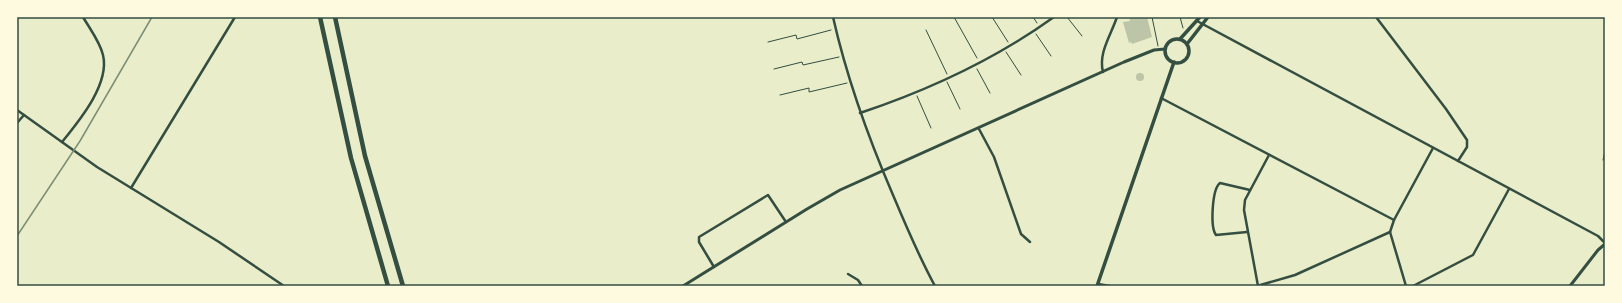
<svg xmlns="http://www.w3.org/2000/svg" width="1622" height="303" viewBox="0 0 1622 303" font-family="Helvetica,sans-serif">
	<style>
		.building { fill: #bcc5a7 }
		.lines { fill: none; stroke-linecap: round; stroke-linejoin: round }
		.path { stroke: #344e41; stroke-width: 1 }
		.minor { stroke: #344e41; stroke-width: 2.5 }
		.tertiary { stroke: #344e41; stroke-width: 3 }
		.secondary { stroke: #344e41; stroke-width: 3.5 }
		.motorway { stroke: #344e41; stroke-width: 4.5 }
		.rail { stroke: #7c8e77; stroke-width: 1.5 }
		.neatline { fill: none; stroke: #344e41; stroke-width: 1.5 }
	</style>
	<rect width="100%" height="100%" fill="#e9edc9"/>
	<!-- building -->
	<g class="building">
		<path d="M1129,17H1147L1152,37L1132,44L1131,42L1129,43L1123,22L1130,21Z"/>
		<circle cx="1140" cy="77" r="4"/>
	</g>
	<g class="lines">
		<!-- path -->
		<g class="path">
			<path d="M954,17L977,58"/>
			<path d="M992,17L1008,42"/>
			<path d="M1033,17L1037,23"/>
			<path d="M1067,17L1082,36"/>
			<path d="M1152,17L1158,46"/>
			<path d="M1180,17L1183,28"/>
			<path d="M926,30L947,74"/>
			<path d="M1036,34L1051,56"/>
			<path d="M768,42L796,35L797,39L831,30"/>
			<path d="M1006,52L1021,75"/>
			<path d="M774,69L802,62L803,65L839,57"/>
			<path d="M977,69L990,93"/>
			<path d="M947,82L960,109"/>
			<path d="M780,95L809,88V92L847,83"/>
			<path d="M917,96L931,128"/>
			<path d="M1603,160L1605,151"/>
		</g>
		<!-- minor -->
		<g class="minor">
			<path d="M833,17C847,79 868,137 893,195C906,226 919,257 935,286"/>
			<path d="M1376,17L1446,109L1467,140V147L1458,161"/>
			<path d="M1197,21L1598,236L1605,243"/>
			<path d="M1103,72C1098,53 1111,35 1117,17"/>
			<path d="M1161,98L1394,220"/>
			<path d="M17,110L97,167L219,242L284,286"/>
			<path d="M860,113C929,90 994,60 1054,17"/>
			<path d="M17,123L24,115"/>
			<path d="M979,129L994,157L1021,234L1030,242"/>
			<path d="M62,142C79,121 110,84 103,55C100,42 90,29 83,17"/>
			<path d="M131,188L235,17"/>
			<path d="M1247,232L1216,235C1210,227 1212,189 1220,183L1250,190"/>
			<path d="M1390,232L1406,286"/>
			<path d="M714,267L699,242V237L768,195L786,222"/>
			<path d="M848,274L858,280L862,286"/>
			<path d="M1098,284L1110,286"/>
			<path d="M1257,286L1295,275L1390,232L1394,220L1433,148"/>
			<path d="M1258,286L1244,210L1245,200L1269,155"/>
			<path d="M1413,286L1473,255L1509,189"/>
		</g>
		<!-- tertiary -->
		<g class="tertiary">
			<path d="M683,286L807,209L840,190L1124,62L1154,50L1165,49"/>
			<path d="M1570,286L1598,250L1605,244"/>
		</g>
		<!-- secondary -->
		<g class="secondary">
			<path d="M1180,39L1200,17"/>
			<circle cx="1177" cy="51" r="12"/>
			<path d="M1187,44L1208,17"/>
			<path d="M1097,286L1174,62"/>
		</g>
		<!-- motorway -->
		<g class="motorway">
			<path d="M320,17L351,158L388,286"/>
			<path d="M335,17L365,156L403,286"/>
		</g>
		<!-- rail -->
		<path class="rail" d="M17,236L80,141L152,17"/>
	</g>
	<!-- border -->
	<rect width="1622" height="303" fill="none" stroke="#fefae0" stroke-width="36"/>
	<rect x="18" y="18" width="1586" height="267" class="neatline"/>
</svg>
